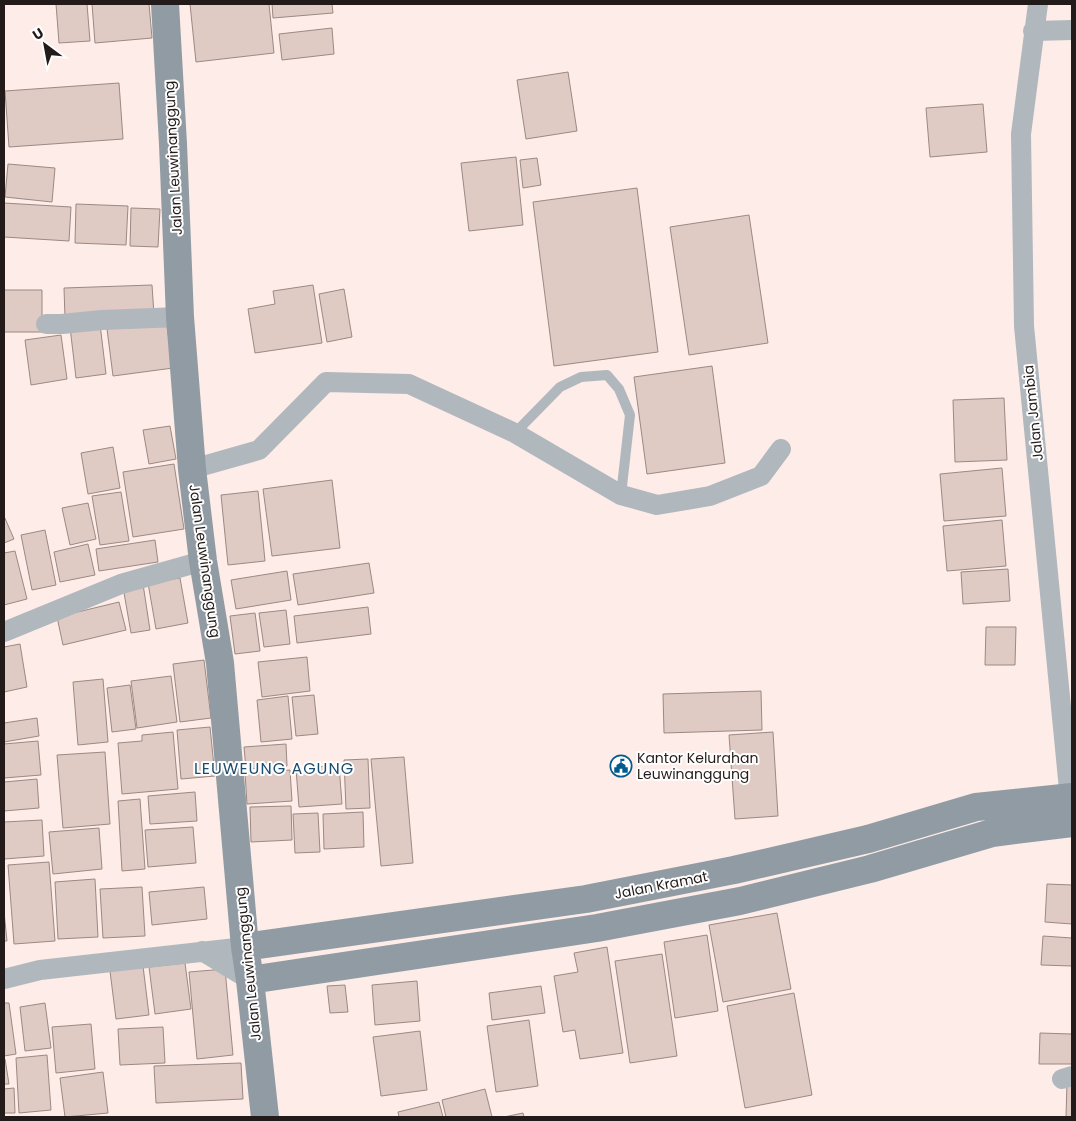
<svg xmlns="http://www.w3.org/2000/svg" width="1076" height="1121" viewBox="0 0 1076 1121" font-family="Poppins,sans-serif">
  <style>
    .building { fill: #dfcac4; stroke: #9c8983 }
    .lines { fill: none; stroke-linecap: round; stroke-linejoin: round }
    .lane { stroke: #b0b7bd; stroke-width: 10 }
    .street { stroke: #b0b7bd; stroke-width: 20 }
    .secondary { stroke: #909ba3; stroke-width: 28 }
    .labels { text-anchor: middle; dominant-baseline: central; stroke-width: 4; stroke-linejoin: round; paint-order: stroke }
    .street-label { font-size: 14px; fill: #231b19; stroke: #fefefe }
    .poi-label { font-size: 14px; fill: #231b19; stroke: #fefefe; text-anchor: start }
    .quarter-label { font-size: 16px; letter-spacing: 1px; fill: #1b4d71; stroke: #fefefe }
  </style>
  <rect width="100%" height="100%" fill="#fdece7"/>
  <path class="building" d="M56,4H87L90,41L59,43Z
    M92,4H149L152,38L95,43Z
    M190,4H269L274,53L196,62Z
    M272,4H332L333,13L273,18Z
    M332,28L334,54L282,60L279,34Z
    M568,72L577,131L526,139L517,80Z
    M119,83L123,139L9,147L5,91Z
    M983,104L987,152L930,157L926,108Z
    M516,157L523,225L469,231L461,163Z
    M537,158L541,185L523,188L520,160Z
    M8,164L55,168L52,202L5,197Z
    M637,188L658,352L554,366L533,202Z
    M4,203L71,207L69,241L4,237Z
    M76,204L128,206L126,245L75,243Z
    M131,208L160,209L158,247L130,246Z
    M749,215L768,343L689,355L670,227Z
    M152,285L154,315L65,318L64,288Z
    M313,285L322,343L255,353L248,309L275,304L273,291Z
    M344,289L352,337L327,342L319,294Z
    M4,290H42V332H4Z
    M166,320L173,368L113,376L107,329Z
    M100,324L106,374L76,378L70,327Z
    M61,335L67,379L31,385L25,340Z
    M712,366L725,463L647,474L634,377Z
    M1004,398L1007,460L955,462L953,400Z
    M170,426L176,459L149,464L143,430Z
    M113,447L120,488L88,494L81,453Z
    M174,464L184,529L133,537L123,472Z
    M1002,468L1006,516L944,521L940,474Z
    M332,480L340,548L272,556L263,489Z
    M258,491L265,561L228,565L221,495Z
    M121,492L129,541L100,545L92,496Z
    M88,503L96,539L70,545L62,508Z
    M4,516L14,539L4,543Z
    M1002,520L1006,566L947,571L943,526Z
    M45,530L56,585L32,590L21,535Z
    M155,540L158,562L99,571L96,549Z
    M88,544L95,575L60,582L54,552Z
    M15,551L27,599L4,605V553Z
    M369,563L374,593L298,605L293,574Z
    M1008,569L1010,601L963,604L961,572Z
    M287,571L291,600L236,609L231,580Z
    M180,578L188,623L156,629L148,583Z
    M143,584L150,630L131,633L123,587Z
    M119,602L126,630L63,645L57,617Z
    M368,607L371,634L297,643L294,616Z
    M286,610L290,644L264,647L259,613Z
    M255,613L260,651L235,654L230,616Z
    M986,627H1016L1015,665H985Z
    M20,644L27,687L4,692V647Z
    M307,657L310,691L262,697L258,662Z
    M204,660L211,718L180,722L173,664Z
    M171,676L177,722L137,728L131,681Z
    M103,679L108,742L78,745L73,682Z
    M130,685L136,729L112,732L107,688Z
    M761,691L762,730L664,733L663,694Z
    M314,695L318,734L296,736L292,697Z
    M288,696L292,739L261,742L257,700Z
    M37,718L39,736L4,742V723Z
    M210,727L215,776L181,779L177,730Z
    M173,732L178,789L122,794L118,743L142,741V735Z
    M773,732L778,816L735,819L729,735Z
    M38,741L41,775L4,778V744Z
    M286,744L287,766L246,769L244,747Z
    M105,752L110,824L63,828L57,755Z
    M404,757L413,863L381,866L371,759Z
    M368,759L370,808L346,809L344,760Z
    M339,765L342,804L299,807L296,769Z
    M290,770L292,801L247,804L245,773Z
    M37,779L39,808L4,811V782Z
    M195,792L197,821L150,824L148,796Z
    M140,799L145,869L122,871L118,801Z
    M291,806L292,840L251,842L250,807Z
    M363,812L364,847L324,849L323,814Z
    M318,813L320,852L295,853L293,814Z
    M42,820L44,856L4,859V822Z
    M193,827L196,863L148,867L145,830Z
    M99,828L102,869L53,874L49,832Z
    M49,862L55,941L14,944L8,865Z
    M95,879L98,937L58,939L55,882Z
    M1047,884L1072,885V924L1045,922Z
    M142,887L145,936L103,938L100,889Z
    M204,887L207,919L152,925L149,892Z
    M4,912L7,941H4Z
    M777,913L791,989L723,1002L709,925Z
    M707,935L718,1011L675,1018L664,942Z
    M1043,936L1072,938V966L1041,965Z
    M607,947L623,1053L580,1059L575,1030L563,1032L554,976L578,972L574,953Z
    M662,954L677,1056L630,1063L615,961Z
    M185,963L191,1009L155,1014L149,967Z
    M143,966L149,1015L116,1019L110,971Z
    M225,969L233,1055L197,1059L189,972Z
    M417,981L420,1021L375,1025L372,985Z
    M345,985L348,1012L330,1013L327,986Z
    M541,986L545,1013L492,1020L489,993Z
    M794,993L812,1095L745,1108L727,1006Z
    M4,1003H9L16,1054L4,1056Z
    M45,1003L51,1048L25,1051L20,1007Z
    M529,1020L538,1086L496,1092L487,1026Z
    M91,1024L95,1069L56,1073L52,1027Z
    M163,1027L165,1063L120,1065L118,1029Z
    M420,1031L427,1090L381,1096L373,1037Z
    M1040,1033L1072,1034V1064H1039Z
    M47,1055L51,1110L19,1113L16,1058Z
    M5,1059L9,1084H4V1060Z
    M241,1063L243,1099L156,1103L154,1066Z
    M103,1072L108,1113L65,1117L60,1078Z
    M1067,1082H1072V1117H1066Z
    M14,1088L15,1113H4V1089Z
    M485,1089L492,1117H446L442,1100Z
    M439,1102L443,1117H399L398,1112Z
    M523,1113L524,1117H504Z"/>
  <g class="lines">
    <path class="lane" d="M515,433L560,387L581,377L607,375L619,389L630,415L621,495"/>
    <path class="street" d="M1038,4L1021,134L1024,326L1071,810
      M1033,31L1072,30
      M46,324H62L102,320L180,317
      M192,469L259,450L326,382L409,384L515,433L621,495L657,505L710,496L761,476L781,449
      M4,632L121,584L203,561
      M202,951L250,980
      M4,979L40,970L245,947
      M1062,1079L1072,1076"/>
    <path class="secondary" d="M165,4L173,144L180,317L192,469L203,561L220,663L245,947L250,980L265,1117
      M245,947L586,899L734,870L868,839L976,807L1072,797
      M250,980L597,928L740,901L870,869L992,833L1072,823"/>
  </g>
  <defs>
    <g id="civic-ring" transform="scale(1.125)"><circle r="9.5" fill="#fefefe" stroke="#035b8d" stroke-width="1.5"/><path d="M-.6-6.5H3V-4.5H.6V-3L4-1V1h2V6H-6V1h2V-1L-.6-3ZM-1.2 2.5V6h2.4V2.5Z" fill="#035b8d"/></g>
  </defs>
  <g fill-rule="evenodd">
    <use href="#civic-ring" x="621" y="766"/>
  </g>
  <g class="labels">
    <g class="street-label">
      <text transform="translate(173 158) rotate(-93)">Jalan Leuwinanggung</text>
      <text transform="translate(1033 413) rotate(-96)">Jalan Jambia</text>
      <text transform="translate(205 561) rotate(82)">Jalan Leuwinanggung</text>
      <text transform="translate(661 885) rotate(-11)">Jalan Kramat</text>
      <text transform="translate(248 964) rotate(-96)">Jalan Leuwinanggung</text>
    </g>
    <g class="poi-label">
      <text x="637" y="758">Kantor Kelurahan<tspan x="637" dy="16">Leuwinanggung</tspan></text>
    </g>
    <g class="quarter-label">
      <text x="274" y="768">LEUWEUNG AGUNG</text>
    </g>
  </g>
  <rect width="1076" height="1121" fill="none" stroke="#231b19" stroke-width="10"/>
  <g transform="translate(45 45) rotate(328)" stroke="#fefefe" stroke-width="4" paint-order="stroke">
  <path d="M0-4L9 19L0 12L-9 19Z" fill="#231b19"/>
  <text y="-8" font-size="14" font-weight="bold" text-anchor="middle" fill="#231b19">U</text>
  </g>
</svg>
